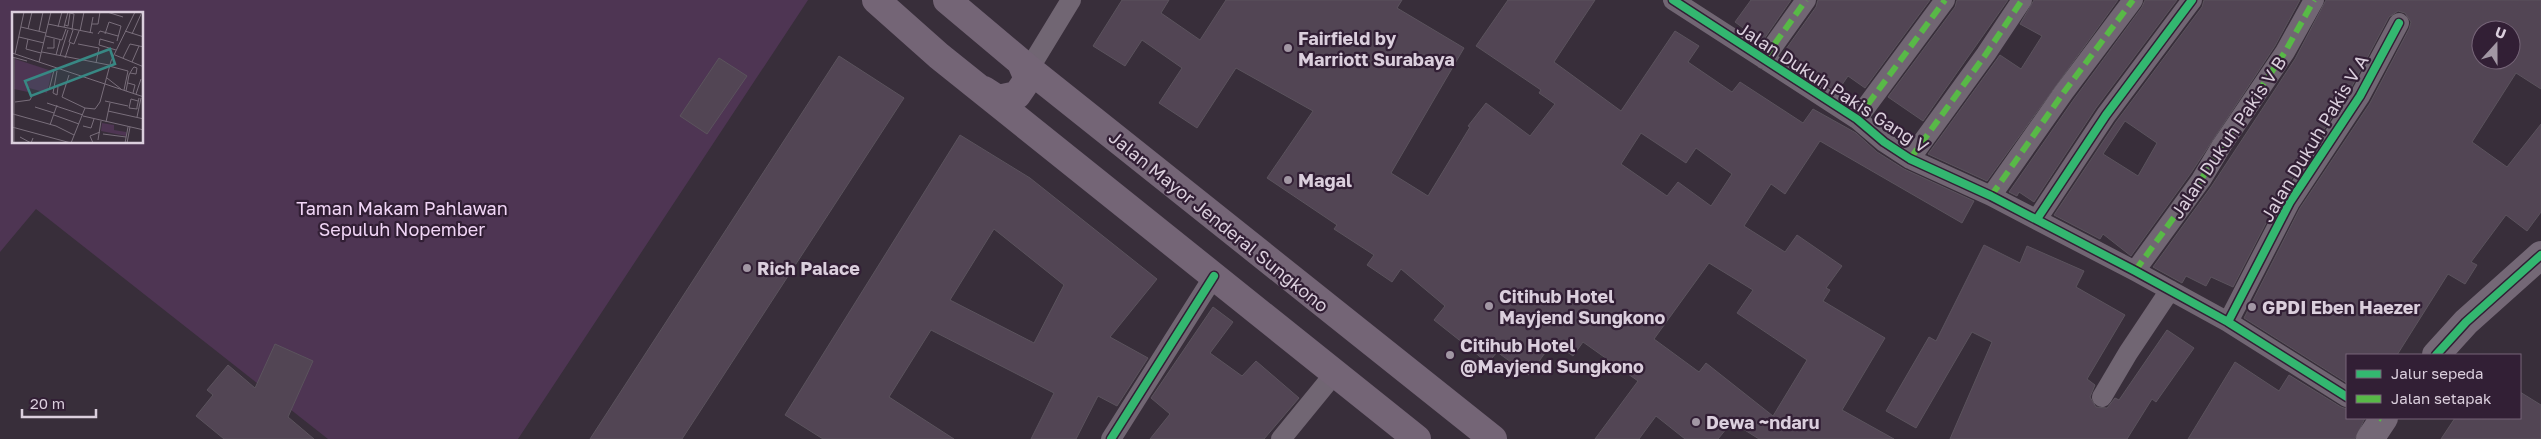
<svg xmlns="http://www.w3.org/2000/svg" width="2541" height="439" viewBox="0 0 2541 439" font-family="'Golos Text',sans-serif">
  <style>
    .green { fill: #4e3553; fill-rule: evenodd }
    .building { fill: #524554; stroke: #5b535d; fill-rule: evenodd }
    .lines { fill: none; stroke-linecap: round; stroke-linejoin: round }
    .street { stroke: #716673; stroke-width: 20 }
    .secondary { stroke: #746876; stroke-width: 28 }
    .primary { stroke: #746576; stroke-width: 28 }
    .quiet { stroke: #58b947; stroke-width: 6; stroke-dasharray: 12 6; stroke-linecap: butt }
    .cycleway-casing { stroke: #321f35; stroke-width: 11 }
    .cycleway { stroke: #33b770; stroke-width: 8 }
    .poi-dot { fill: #a297a4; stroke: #321f35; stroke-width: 2 }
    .labels { text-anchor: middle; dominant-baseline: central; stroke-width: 4.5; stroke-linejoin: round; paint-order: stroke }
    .poi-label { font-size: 18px; font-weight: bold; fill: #dbcfdd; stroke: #321f35; text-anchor: start }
    .street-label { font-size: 18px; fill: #dbcfdd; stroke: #321f35 }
    .park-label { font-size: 18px; fill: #f1d6f6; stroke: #321f35 }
    .inset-road { fill: none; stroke: #796e7b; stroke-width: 1 }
    .view { fill: #388884; fill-opacity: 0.15; stroke: #388884; stroke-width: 2.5 }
    .inset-edge { fill: none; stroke: #dbcfdd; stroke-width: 2.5 }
  </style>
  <rect width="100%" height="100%" fill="#382e3a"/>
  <path class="green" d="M0,0H808L518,439H328L36,209L0,252ZM14,14H142V142H14Z"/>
  <path class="building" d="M1122,0H1169L1161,13L1200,40L1226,0H1402L1397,8L1464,48L1391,173L1428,196L1470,127L1468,126L1486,103L1530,136L1555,104L1539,93L1541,90L1476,46L1508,0H1595L1554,62L1621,111L1675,31L1699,46L1688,62L1732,92L1740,82L1803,123L1813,109L1856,133L1877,152L1904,169L1974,201L1962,223L1820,141L1785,194L1771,184L1744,226L1785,252L1797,235L1842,266L1826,288L1830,290L1823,301L1885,338L1842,410L1894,439H1759L1732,422L1718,439H1685L1656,416L1639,439H1595L1638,381L1583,342L1573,356L1553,342L1529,375L1497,352L1488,363L1434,320L1445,306L1401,269L1392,282L1367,265L1374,255L1334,229L1337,225L1267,178L1313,111L1236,68L1197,128L1159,103L1182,68L1142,40L1125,66L1093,46ZM1641,133L1686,163L1696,148L1732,174L1711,206L1678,182L1667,196L1621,164ZM1709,263L1753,290L1737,313L1807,360L1773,416L1706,363L1699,372L1654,339Z
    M1751,0H1791L1762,42L1735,22Z
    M1818,0H1930L1865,88L1848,76L1837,92L1781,56L1816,7Z
    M1957,0H2008L1923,121L1888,97L1955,7Z
    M2034,0H2118L1987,181L1928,154L2000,55L2021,69L2042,36L2020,24Z
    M2145,0H2177L2096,108L2034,202L2019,192L2017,196L2009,192L2074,99L2142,7Z
    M2204,0H2300L2275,46L2191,173L2131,256L2103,234L2100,239L2054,215L2116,122L2202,7ZM2125,121L2157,143L2138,176L2103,154Z
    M2326,0H2541V89L2516,73L2472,142L2507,167L2541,124V212L2527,231L2506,215L2471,262L2477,265L2465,284L2448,274L2397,355H2347V383L2244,318L2300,208L2370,103L2409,29L2411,22L2405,13L2398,11L2389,17L2350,90L2280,196L2233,287L2211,277L2206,286L2186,276L2182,283L2153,267L2211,187L2295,59ZM2481,30H2511V60H2481Z
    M839,56L904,98L682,439H590Z
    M719,58L747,76L707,134L680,116Z
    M960,135L1030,178L1157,279L1110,337L1148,358L1117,406L1098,396L1076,439H1031L1054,393L931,330L889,397L954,439H823L785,415ZM994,229L1064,285L1034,343L950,300Z
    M1984,245L2020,263L2027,246L2084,271L2076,287L2125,315L2087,379L2095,385L2090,397L2096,407L2107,408L2115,398L2119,400L2167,330L2194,348L2156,402L2152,399L2127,439H1950L1992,342L1972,332L1916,428L1886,411L1929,337L1936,341Z
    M1213,307L1233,322L1210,353L1242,376L1256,361L1299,398L1264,439H1150L1170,414L1151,398Z
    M275,344L313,361L288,417L314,439H224L196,416L213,395L207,390L228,365L255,388Z
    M2235,362L2279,391L2289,375L2341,407L2347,409V418H2365L2355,439H2188Z
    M2520,392L2541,405V439H2441L2455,418H2520Z"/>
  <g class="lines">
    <path class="street" d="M1673,0L1857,119L1884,142L1910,159L1991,196L2135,271L2228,322L2347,397
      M1764,59L1806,0
      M1029,69L1071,0
      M1857,119L1945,0
      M1910,159L1986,54L2022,0
      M1991,196L2064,92L2133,0
      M2037,219L2106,115L2192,0
      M2135,271L2201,180L2222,145L2285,52L2314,0
      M2228,322L2290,202L2360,96L2399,23
      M2102,397L2128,353L2170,290
      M1111,439L1214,276
      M1281,439L1335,373"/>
    <path class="secondary" d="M2436,355L2466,322L2541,255
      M2370,439L2384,418"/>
    <path class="primary" d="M876,0L939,56L1417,439
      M947,0L1029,69L1493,439
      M984,90L998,99L1017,95L1028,79L1021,63"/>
    <path class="quiet" d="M1764,59L1806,0
      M1857,119L1945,0
      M1910,159L1986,54L2022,0
      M1991,196L2064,92L2133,0
      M2135,271L2201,180L2222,145L2285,52L2314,0
      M2380,418L2382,419"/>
    <g class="cycleway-casing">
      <path id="cycleway" d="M1673,0L1857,119L1884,142L1910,159L1991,196L2135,271L2228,322L2347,397
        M2037,219L2106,115L2192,0
        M2228,322L2290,202L2360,96L2399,23
        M2436,355L2466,322L2541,255
        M1111,439L1214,276"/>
    </g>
    <use href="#cycleway" class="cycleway"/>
  </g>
  <g class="poi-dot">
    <circle cx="1288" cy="48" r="5"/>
    <circle cx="1288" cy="180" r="5"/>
    <circle cx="747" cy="268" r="5"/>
    <circle cx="1489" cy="306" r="5"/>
    <circle cx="2252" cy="307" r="5"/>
    <circle cx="1450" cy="355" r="5"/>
    <circle cx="1696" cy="422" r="5"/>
  </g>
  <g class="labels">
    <g class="poi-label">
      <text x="1298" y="38">Fairfield by<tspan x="1298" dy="21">Marriott Surabaya</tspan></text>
      <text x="1298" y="180">Magal</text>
      <text x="757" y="268">Rich Palace</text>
      <text x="1499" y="296">Citihub Hotel<tspan x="1499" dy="21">Mayjend Sungkono</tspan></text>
      <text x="2262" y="307">GPDI Eben Haezer</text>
      <text x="1460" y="345">Citihub Hotel<tspan x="1460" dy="21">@Mayjend Sungkono</tspan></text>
      <text x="1706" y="422">Dewa ~ndaru</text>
    </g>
    <g class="street-label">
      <text transform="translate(1833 87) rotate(33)">Jalan Dukuh Pakis Gang V</text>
      <text transform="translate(2228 137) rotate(-56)">Jalan Dukuh Pakis V B</text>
      <text transform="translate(2314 138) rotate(-59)">Jalan Dukuh Pakis V A</text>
      <text transform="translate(1219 221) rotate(39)">Jalan Mayor Jenderal Sungkono</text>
    </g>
    <g class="park-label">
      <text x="402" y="208">Taman Makam Pahlawan<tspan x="402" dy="21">Sepuluh Nopember</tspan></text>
    </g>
  </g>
  <g transform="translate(12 12)">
    <rect width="131" height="131" fill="#382e3a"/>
    <path d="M3,47L40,59L35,81L17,76L16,80L2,77ZM90,111L102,113V118L114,120V124L89,119Z" fill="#4e3553"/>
    <path class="inset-road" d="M95,0L111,5M58,1L62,2L60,18M36,12L81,21M80,12H86L88,0M53,13L56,14L58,1M9,15L34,21M46,15L50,0M52,15L56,0M16,17L20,0M61,18L57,30L62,32L67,19M27,19L31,0M68,19L72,0M113,19L132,25M78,21L81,5M86,22L88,19L106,24M93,22L97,10L109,14L105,29M120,22L130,0M34,24L50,28L54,17M7,25L32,31M16,27L14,37L29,41M102,31L88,27L87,33L104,38M66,32L87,36L84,51M35,36H42V27M30,40L97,53M0,41L132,85M3,42L12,0M44,43L48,28M103,43L132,55M48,44L56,18M0,45L15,49M53,46L58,31M111,46L118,32L132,35M27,50L39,0M120,50L127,34M97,54L116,59L112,78M57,63L50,85L73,96M95,66L109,77M116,71L123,73L121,81M44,74L46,75L45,83L41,81L45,59M37,78L42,58M114,79L117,63L118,61L121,56L122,55L125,56L124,62L118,61M124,82L129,67M93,89L116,94M126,89L119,87L117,96L125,97V95L127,86M3,90L18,88L20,84M35,91L71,103M23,95L42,101M96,99L132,107M1,102L44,114L62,123M42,103L67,112M71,104L132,118M125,105L129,86M94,110L98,91M38,113L45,93M71,114L79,116L82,107M0,115L59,131M91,122L114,125M8,125L19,131L21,126M86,128L89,109M2,131V45M59,131L73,96L83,97L88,90L99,49L123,0M81,131L78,124L88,120M113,131L116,115M115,131L118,115"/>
    <path class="view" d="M98,37L103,52L19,84L13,69Z"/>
    <rect width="131" height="131" class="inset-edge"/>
  </g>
  <rect x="2346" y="354" width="175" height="65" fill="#321f35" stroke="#766578"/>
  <rect x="2356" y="370" width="25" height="8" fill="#33b770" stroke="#766578"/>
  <text x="2391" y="379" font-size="15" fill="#dbcfdd">Jalur sepeda</text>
  <rect x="2356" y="395" width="25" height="8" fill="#58b947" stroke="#766578"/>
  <text x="2391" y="404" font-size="15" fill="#dbcfdd">Jalan setapak</text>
  <g transform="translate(2496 45) rotate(21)"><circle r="24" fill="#321f35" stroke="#766578"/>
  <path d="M0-4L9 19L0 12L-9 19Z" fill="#a297a4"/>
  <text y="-8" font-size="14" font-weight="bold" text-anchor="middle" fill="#dbcfdd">U</text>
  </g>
  <path d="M22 409v8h74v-8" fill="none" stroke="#dbcfdd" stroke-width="2.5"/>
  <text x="30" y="409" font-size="15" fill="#dbcfdd" stroke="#321f35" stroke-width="4" paint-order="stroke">20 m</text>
</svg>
